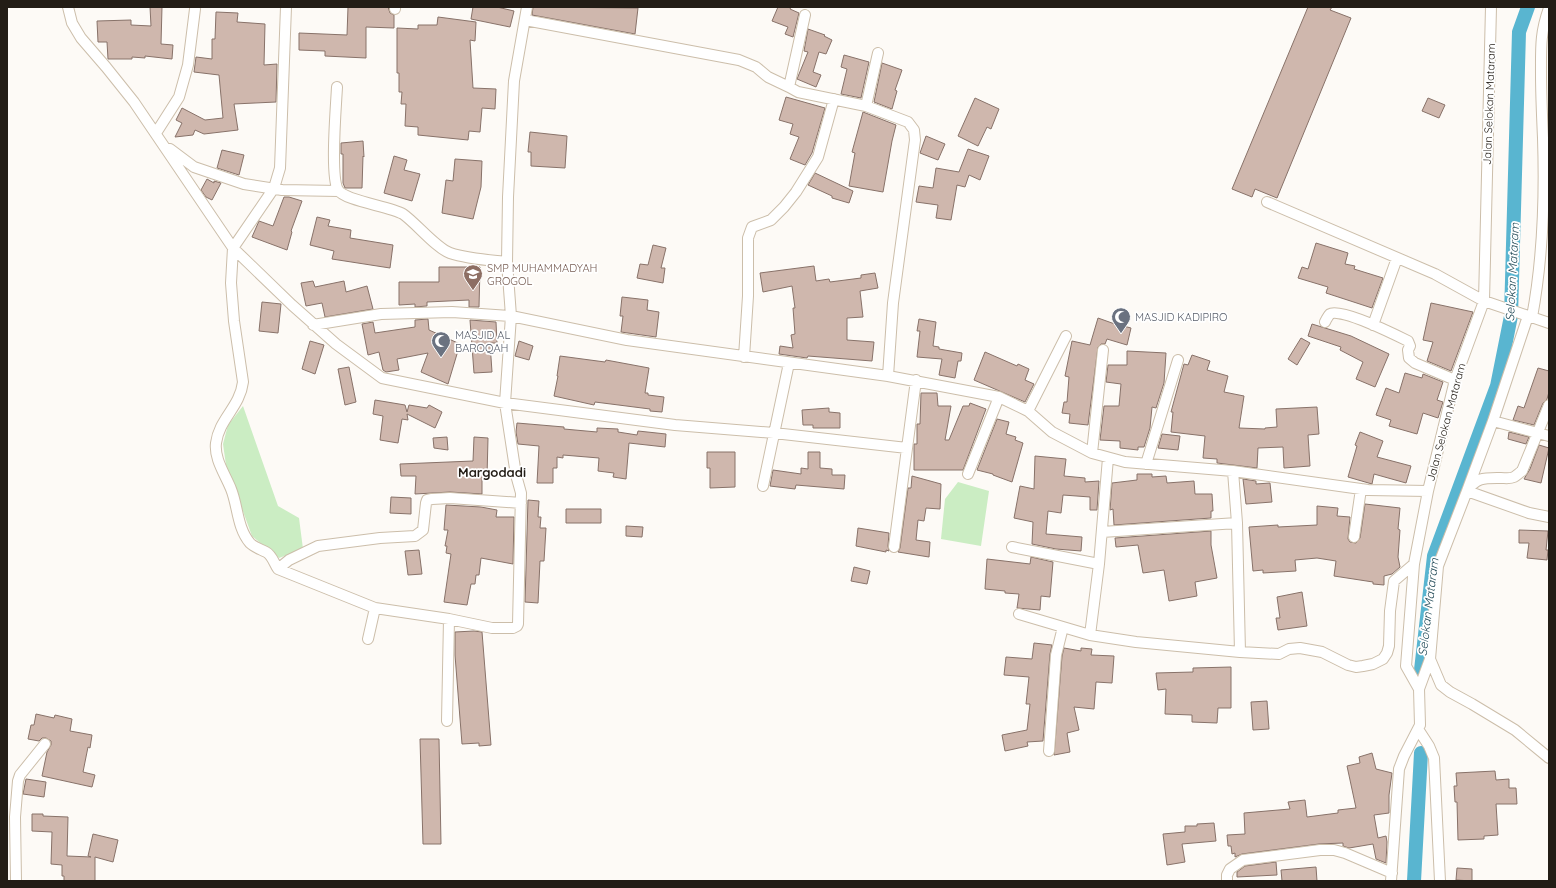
<svg xmlns="http://www.w3.org/2000/svg" width="1556" height="888" viewBox="0 0 1556 888" font-family="Quicksand,sans-serif">
  <style>
    .green { fill: #cbedc3 }
    .lines { fill: none; stroke-linecap: round; stroke-linejoin: round }
    .canal { stroke: #59b5d0; stroke-width: 14 }
    .building { fill: #cfb7ad; stroke: #887269 }
    .street-casing { stroke: #ccbeaa; stroke-width: 12 }
    .street { stroke: #fff; stroke-width: 10 }
    .labels { text-anchor: middle; dominant-baseline: central; stroke-width: 3.5; stroke-linejoin: round; paint-order: stroke }
    .street-label { font-size: 11px; fill: #231d16; stroke: #fff }
    .education-label { font-size: 11px; fill: #785e54; stroke: #fff; text-anchor: start }
    .worship-label { font-size: 11px; fill: #5b616d; stroke: #fff; text-anchor: start }
    .water-label { font-size: 12px; font-style: italic; fill: #224a57; stroke: #fff }
    .quarter-label { font-size: 13px; font-weight: bold; fill: #231d16; stroke: #fff }
  </style>
  <rect width="100%" height="100%" fill="#fdfaf6"/>
  <path class="green" d="M243,406L278,506L299,518L303,549L279,558L252,536L226,465L223,444L228,425Z
    M958,482L989,491L981,546L941,539L945,499Z"/>
  <g class="lines">
    <path class="canal" d="M1421,670L1434,556L1497,386L1511,316L1519,32L1528,7
      M1414,881L1421,753"/>
  </g>
  <path class="building" d="M150,7H162L161,44L173,45L172,59L145,56V58L132,57V59H108L107,42H98L97,21L131,20V25L151,26Z
    M348,7H388L390,13L394,15V28L366,27V58L325,56V51L299,50V33L347,35Z
    M473,7H497L514,11L510,27L471,19Z
    M533,7L638,8L635,34L532,15Z
    M778,7H791L790,9L799,13L793,37L785,34L788,27L772,21Z
    M1308,7H1332L1330,10L1351,18L1277,198L1255,189L1252,197L1232,189Z
    M216,12L238,13L237,22L265,24L264,65L277,64L276,102L234,104L238,130L204,134L195,130L193,135L175,137L182,123L176,120L182,108L205,120L223,118L219,75L194,72L196,57L212,59V39H215Z
    M438,17L476,22L475,41L470,40L473,88L496,89L495,109L482,108L480,132L469,131L468,140L418,135V127L405,126L406,104H401L402,92H399V73H397V28L418,29V25H437Z
    M808,29L825,35L824,36L832,40L826,54L819,52L813,72L821,75L816,87L797,79L808,52L804,51Z
    M844,55L869,62L861,98L841,94L847,69L841,67Z
    M882,63L902,70L895,90L897,91L892,109L874,102Z
    M786,97L825,108L812,153L805,165L790,159L799,137L790,134L793,124L779,120Z
    M975,98L999,109L991,129L987,127L978,146L958,136Z
    M1428,98L1445,105L1439,118L1422,111Z
    M863,112L896,125L892,141L883,192L849,186L855,153L852,152Z
    M530,132L567,136L565,168L531,166V152H528Z
    M926,136L945,144L938,160L920,153Z
    M363,141L364,157L363,156L362,188H345L343,183V154H341V143Z
    M968,149L989,156L980,180L969,175L965,187L957,185L951,220L936,218L938,205L916,202L919,186L933,188L936,168L959,172Z
    M222,150L244,155L239,175L217,168Z
    M394,156L407,160L404,170L420,174L412,201L384,193Z
    M455,159L482,161L481,187L473,219L442,213L446,180L453,181Z
    M815,173L853,191L849,203L832,198V196L808,185Z
    M207,179L214,183V181L221,183L212,200L206,197L201,190Z
    M284,197H289L302,201L291,231L292,232L287,250L252,237L259,221L273,226Z
    M317,217L330,220L328,226L351,230L350,238L393,245L390,268L332,259L334,251L310,245Z
    M1316,243L1348,253L1345,264L1355,266L1354,269L1383,278L1372,308L1326,293L1328,287L1298,278L1302,267L1308,269Z
    M653,245L666,248L661,268H665L663,283L637,278L640,264L648,265Z
    M814,266L816,281L829,279L830,282L861,278V275L875,273L878,288L860,291L863,317L847,318V340L874,342L872,361L808,356L807,358L779,354L780,346L793,348L791,335L795,334L793,308H795L792,286L763,292L760,273Z
    M439,267H480L479,307H469V300L427,302V306L415,307V304L399,305V282H439Z
    M313,281L315,287L344,281L346,292L367,286L373,309L325,317L322,303L306,306L301,283Z
    M622,297L648,300L647,310L659,312L656,337L621,332L623,316H620Z
    M262,302L281,304L278,333L259,331Z
    M1431,303L1473,312L1451,371L1427,361L1433,342L1423,340Z
    M1098,318L1112,323L1131,328L1127,345L1107,339L1105,344H1101L1098,347L1088,425L1069,423L1070,414L1062,413L1064,402H1067L1069,377L1065,376L1072,341L1090,345Z
    M428,319L429,330L460,344L448,384L421,372L428,353L397,359L399,370L386,372L383,370L379,352L368,355L362,324L373,322L375,333L415,327V320Z
    M919,319L936,322L933,346L939,347V349L962,353L961,361H958L955,378L939,375L942,359L917,357L920,331H917Z
    M470,320L496,322L497,343H490L492,372L474,373Z
    M1312,324L1351,336L1389,354L1375,387L1356,379L1363,362L1340,350L1341,347L1308,336Z
    M1301,338L1310,343L1297,365L1288,359Z
    M310,341L324,345L315,374L302,369Z
    M519,341L533,346L529,360L515,356Z
    M1127,351L1166,353L1164,383L1156,408L1152,407L1150,428L1144,447H1138V450L1120,448V441L1100,440L1104,406H1119L1121,384L1106,382L1108,365H1127Z
    M985,352L1017,366L1018,364L1029,369L1025,380L1034,384L1025,402L974,380Z
    M1192,355L1210,361L1207,370L1228,376L1224,392L1244,396L1239,428L1265,429V428L1277,427L1276,409L1317,407L1319,434L1308,435L1310,466L1284,468L1283,447L1258,448L1257,468L1217,463V459L1203,458L1205,436L1171,432L1173,412H1171L1184,364L1188,365Z
    M560,356L605,362L606,360L649,368L645,393H648V395L664,397L662,412L650,411V409L595,402L594,405L554,396L558,376H557Z
    M349,367L356,402L345,405L338,369Z
    M1538,368L1549,371V392L1547,399L1543,403L1534,425L1513,420L1518,406L1524,408Z
    M1405,373L1422,378L1423,374L1443,382L1437,400L1443,402L1438,418L1423,413L1417,434L1389,426L1391,420L1376,415L1386,388L1399,393Z
    M921,393H937L938,406H951L945,440H949L963,406H969L970,403L986,409L963,470H914V444H917V424H920Z
    M375,400L405,405L407,412L409,405L427,408L429,405L442,412L435,428L407,414L408,420L402,419L398,443L380,440L383,416L373,414Z
    M829,408V412L840,413V428H813V425H803L802,410Z
    M997,419L1009,422L1006,434L1016,437L1015,440L1023,443L1012,482L993,475V474L977,470Z
    M517,423L564,427V429L597,432V428L618,429V432L637,435L638,431L666,434L665,447L629,443L626,479L613,477L614,473L598,471L599,458L563,455V458L557,457V468H553V483H537L539,446L518,444L516,432Z
    M1360,432L1383,441L1377,457L1411,466L1406,483L1374,474L1372,484L1348,477L1357,446L1355,445Z
    M1509,432L1529,437L1526,444L1508,439Z
    M1162,434L1180,436L1178,450L1158,448Z
    M447,437L448,450L434,448L433,438Z
    M474,437L488,438L487,477H482V494L450,492L415,494L416,476H401L400,464L473,461Z
    M1539,445L1549,448L1541,483L1524,479L1530,469Z
    M707,452H735V487L710,488V468H707Z
    M808,452H820V468L832,469V475H845L844,489L796,485L795,489L770,486L773,470L801,474V468L808,469Z
    M1035,456L1066,459L1064,476L1085,478V482L1099,481L1097,510H1090V497L1063,495L1061,513L1048,511L1046,534L1082,537L1081,551L1056,549L1032,544L1033,522L1014,518L1020,486L1034,489Z
    M1137,474H1152V477L1166,476L1167,483L1194,481L1195,494H1212L1213,511H1211V518L1114,525L1113,509L1110,510L1112,483L1137,480Z
    M912,476L941,484L940,509L926,508L924,521L918,520L916,540L930,542L929,557L898,552L900,548L908,488H911Z
    M1243,479L1256,481V484L1270,483L1272,502L1246,504Z
    M391,497L411,498V514L390,513Z
    M528,500L539,501L538,517H541L540,528H546L544,561H540L538,603L525,602Z
    M1365,504L1400,508L1398,529L1400,530L1398,557L1400,567L1392,574L1384,576V585L1373,584V582L1334,576L1336,561L1317,558L1295,560L1296,571L1263,573V570L1253,571L1249,527L1278,525V527L1317,525V506L1338,508L1337,516L1350,517L1348,539L1350,542L1356,543L1360,538Z
    M446,505L481,507L497,510L496,517H514L513,564L481,558L479,575H476L475,584H471L467,605L444,602L451,554L446,553L447,546H445L448,530H444Z
    M566,509H601V523H566Z
    M626,526L643,527L642,537L626,536Z
    M858,528L889,533L888,546L889,551L886,550V552L856,546Z
    M1519,530L1548,531L1546,550H1548L1547,560L1527,558L1529,543H1519Z
    M1211,531V545L1217,578L1195,582L1197,596L1169,601L1164,570L1143,573L1138,545L1116,547L1115,538Z
    M419,550L422,574L408,575L405,551Z
    M1031,557L1053,562L1050,597L1041,596L1040,610L1017,608L1019,594L1005,593V591L985,589L987,559L1030,564Z
    M854,567L870,571L867,584L851,581Z
    M1302,592L1307,626L1278,630L1276,618H1280L1277,597Z
    M474,631L482,632L491,745L479,746V743L462,744L455,655V632Z
    M1034,643L1052,645L1050,654L1043,741L1027,742L1028,746L1005,751L1002,735L1027,730L1030,704H1026L1029,677L1004,675L1006,657L1032,659Z
    M1064,648L1081,651V648L1092,649L1091,655L1114,656L1112,683L1096,682L1094,709L1074,707L1079,730L1067,733L1070,752L1054,755L1062,656Z
    M1231,667V708H1218L1217,723L1192,722V715L1165,714L1166,689L1158,690L1156,673L1193,672V668Z
    M1267,701L1269,729L1253,730L1251,702Z
    M36,714L54,718L55,715L72,719L70,731L92,735L90,748L88,747L83,772L95,775L92,787L42,776L47,752L51,745V741L46,738H42L39,741L28,739L31,725H34Z
    M420,739H439L441,844H423Z
    M1372,753L1376,769L1392,773L1389,795V813L1374,815L1378,838L1386,836L1387,842L1386,863L1376,859L1373,844L1349,848L1343,846V843L1319,844L1242,854L1235,857V853L1232,854L1231,846H1228L1227,835L1245,834L1244,813L1290,809L1288,802L1305,800L1307,817L1338,813V810L1356,808L1347,766L1360,763L1359,757Z
    M1495,771L1496,780L1509,779V788H1516L1517,804H1496L1498,835L1484,836V839L1458,840L1457,802H1455L1454,786H1457L1456,773Z
    M26,779L46,782L44,797L23,794Z
    M32,814H43V816L68,817L67,856L91,857L88,856L93,834L118,840L113,862L95,857V881H64V876H62V865L51,864L52,832L32,831Z
    M1214,823L1216,841L1182,844L1185,862L1167,865L1163,834L1185,832V826H1197V824Z
    M1276,862L1277,875L1237,877V872L1245,866Z
    M1316,867L1317,881H1282L1281,870Z
    M1457,868L1472,869V881L1456,880Z"/>
  <g class="lines">
    <g class="street-casing">
      <path id="street" d="M68,7L72,23L81,38L106,67L134,102L233,248L292,305L336,344L382,378L505,403L675,425L774,433L907,448
        M286,7L280,168L274,188L233,248L231,283L234,321L243,382C240,407 219,419 216,443C214,459 225,474 231,489C238,506 237,528 250,543C254,547 260,549 266,552C272,555 274,563 278,569L375,608
        M395,9V7
        M805,15L789,87L798,92L866,106L908,122L914,130L915,140L893,303L888,376
        M525,20L739,60L756,67L768,77L789,87
        M337,87C336,107 330,176 338,190C345,201 389,206 403,214C416,223 436,248 450,253C468,259 488,260 507,262
        M866,106L878,53
        M156,133L179,97L188,65L195,9
        M170,149L194,167L244,184L282,190L339,191
        M1267,202L1435,274L1484,301L1549,323
        M1528,316L1493,421L1467,491L1529,513L1549,517
        M1532,317C1543,258 1545,198 1543,138C1542,116 1541,95 1541,74C1541,48 1540,33 1549,8
        M1325,322C1326,320 1328,316 1330,314C1340,307 1396,335 1408,341L1410,346L1408,350L1409,358L1415,363L1455,380
        M313,325L381,314L452,312L511,316L627,340L888,376L999,397L1028,411L1052,432L1092,453L1125,462L1233,471L1368,490L1428,491
        M1373,325L1397,258
        M744,357L748,296V238L752,227L771,220L784,207L796,192L818,157L834,99
        M1028,411L1066,336
        M1493,421L1549,436
        M1092,453L1103,350
        M1108,458L1099,564L1090,635L1136,642L1240,652L1279,654L1289,649L1300,648L1322,652L1348,665L1356,667L1363,666L1373,664L1383,659L1387,653L1389,646L1390,611L1394,581L1414,564
        M1146,464L1178,360
        M1233,471L1237,523L1240,652
        M968,474L999,397
        M763,486L789,363
        M1102,532L1237,523
        M1354,537L1361,489
        M894,547L916,380
        M1012,547L1099,564
        M278,569L289,560L318,546L380,538L415,536L423,530L426,503L427,500L432,499L450,498L521,503
        M1019,614L1090,635
        M368,639L375,608L449,619L492,628H513L517,626L518,624L521,493L516,475L505,403L511,316L507,262L508,197L514,81L527,7
        M1430,659L1441,685L1450,692L1472,704L1515,730L1549,758
        M1419,689L1430,659L1438,566L1467,491C1477,477 1484,478 1501,478C1505,478 1510,479 1514,477C1516,476 1519,473 1522,471L1549,405
        M447,721L449,619
        M1418,729L1429,746L1434,758L1440,881
        M1049,751L1056,655L1063,627
        M16,881L15,817L18,781L20,775L45,744
        M1227,881V875L1230,869L1243,860L1320,850H1334L1345,853L1392,873
        M1391,881L1399,769L1404,756L1420,725L1419,689L1406,666L1414,564L1428,491L1455,380L1484,301L1491,7"/>
    </g>
    <use href="#street" class="street"/>
  </g>
  <defs>
    <g id="school-pin" transform="scale(1)"><path d="M0 17L-7.5 6A9.5 9.5 0 1 1 7.5 6Z" fill="#8d6e63" stroke="#fff"/><path d="M0-5L7-2L0 1L-7-2ZM-4 1L0 2.5L4 1V4Q0 6-4 4Z" fill="#fff"/></g>
    <g id="mosque-pin" transform="scale(1)"><path d="M0 17L-7.5 6A9.5 9.5 0 1 1 7.5 6Z" fill="#6b7280" stroke="#fff"/><path d="M3.5-4.9A6 6 0 1 0 3.5 4.9A5 5 0 1 1 3.5-4.9Z" fill="#fff"/></g>
  </defs>
  <g fill-rule="evenodd">
    <use href="#school-pin" x="473" y="274"/>
    <use href="#mosque-pin" x="1121" y="317"/>
    <use href="#mosque-pin" x="441" y="341"/>
  </g>
  <g class="labels">
    <g class="street-label">
      <text transform="translate(1489 104) rotate(-88)">Jalan Selokan Mataram</text>
      <text transform="translate(1446 422) rotate(-75)">Jalan Selokan Mataram</text>
    </g>
    <g class="education-label">
      <text x="487" y="268">SMP MUHAMMADYAH<tspan x="487" dy="13">GROGOL</tspan></text>
    </g>
    <g class="worship-label">
      <text x="1135" y="317">MASJID KADIPIRO</text>
      <text x="455" y="335">MASJID AL<tspan x="455" dy="13">BAROQAH</tspan></text>
    </g>
    <g class="water-label">
      <text transform="translate(1512 272) rotate(-87)">Selokan Mataram</text>
      <text transform="translate(1428 607) rotate(-83)">Selokan Mataram</text>
    </g>
    <g class="quarter-label">
      <text x="492" y="472">Margodadi</text>
    </g>
  </g>
  <rect width="1556" height="888" fill="none" stroke="#231d16" stroke-width="16"/>
</svg>
